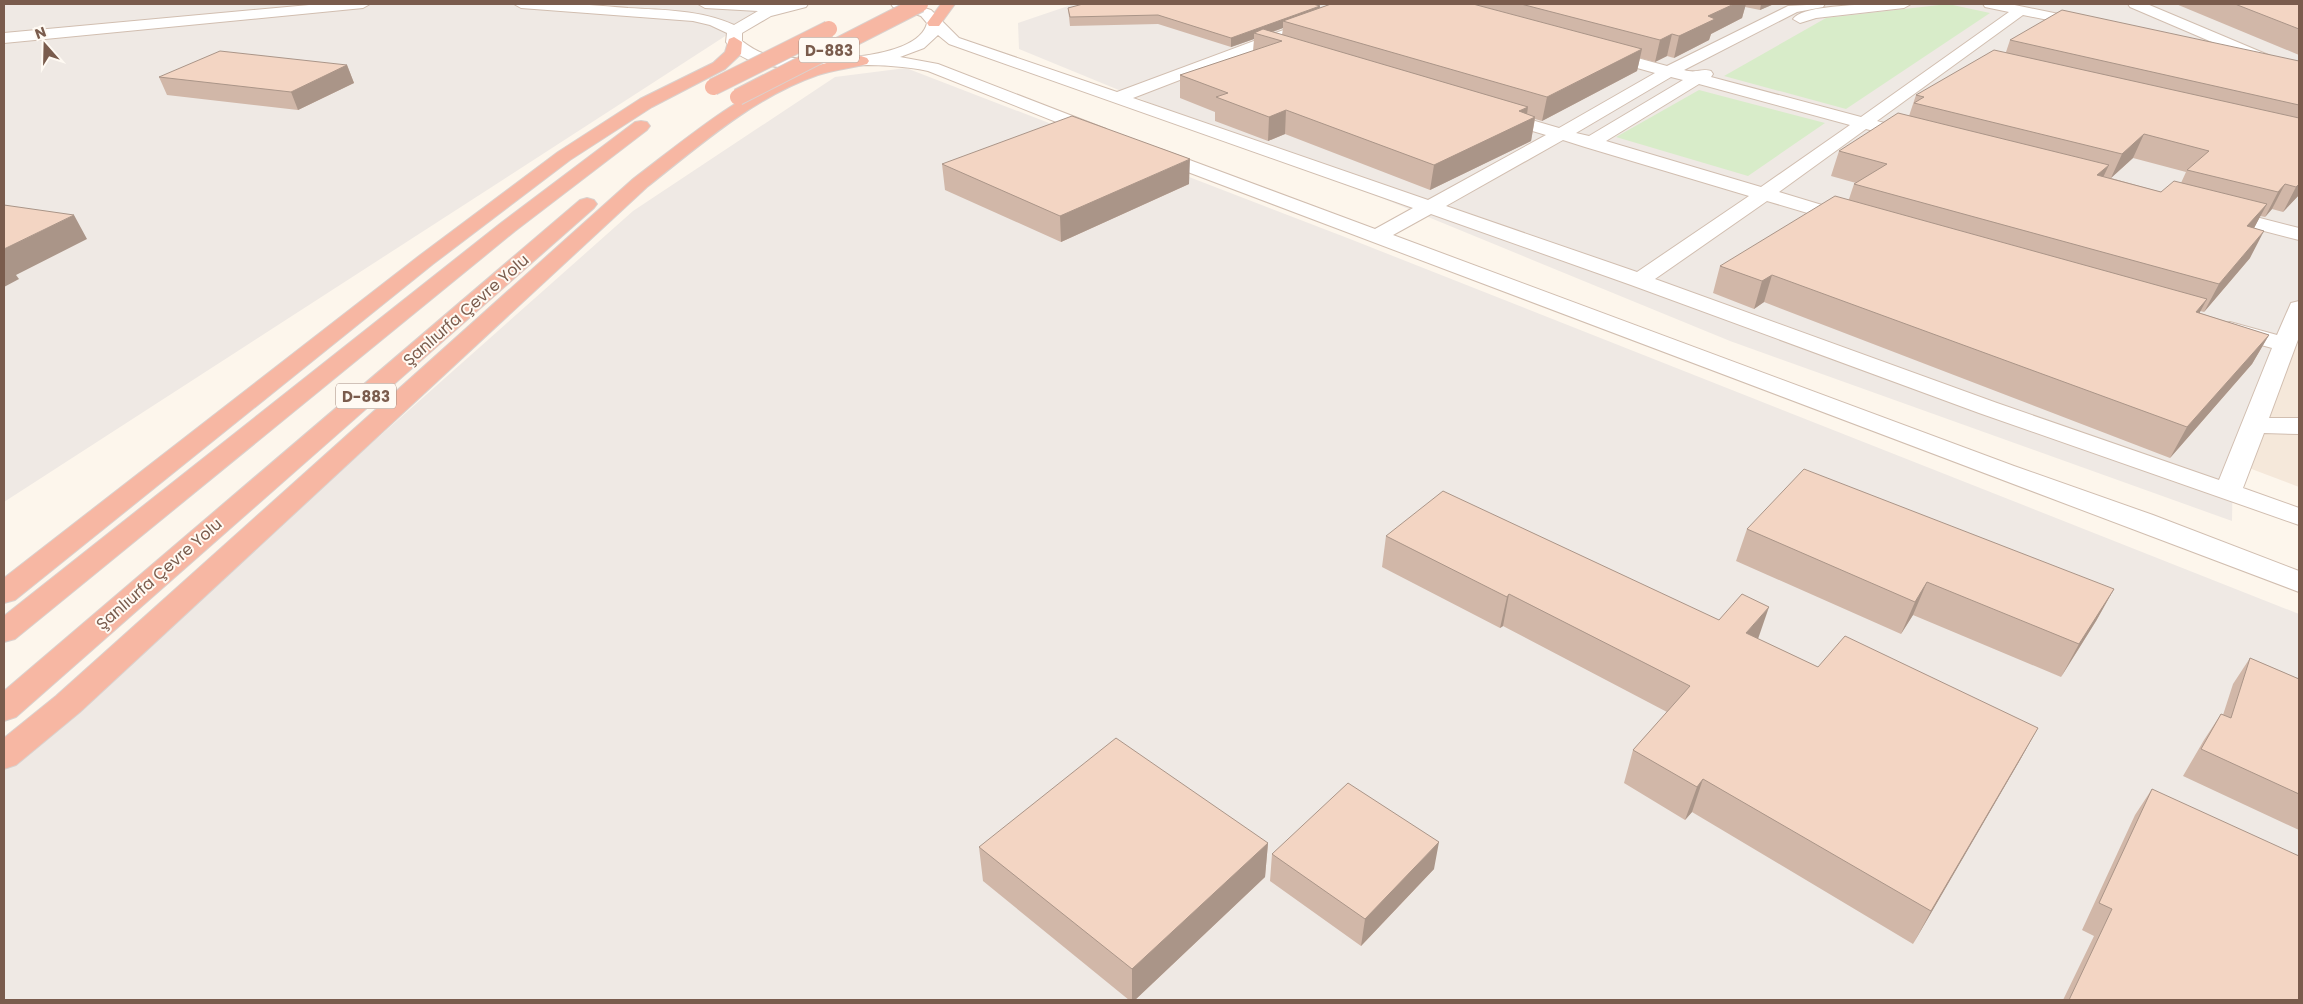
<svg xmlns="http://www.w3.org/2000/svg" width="2303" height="1004" viewBox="0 0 2303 1004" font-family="Poppins,sans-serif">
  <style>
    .residential { fill: #f5e8da }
    .industrial { fill: #efe9e4 }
    .green { fill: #d8ecc9 }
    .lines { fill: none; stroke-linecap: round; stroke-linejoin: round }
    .minor-casing { stroke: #d1beb0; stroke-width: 2 }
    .highway-casing { stroke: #dad1cd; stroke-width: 2 }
    .minor { fill: #fff; fill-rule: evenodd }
    .highway { fill: #f7b7a3; fill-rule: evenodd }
    .highway-bridge-casing { stroke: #dad1cd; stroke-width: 18; stroke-linecap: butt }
    .highway-bridge { stroke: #f7b7a3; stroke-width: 16 }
    .wall { fill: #d1b7a8; fill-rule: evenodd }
    .shaded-wall { fill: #aa9588 }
    .building { fill: #f3d5c3; stroke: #aa9588 }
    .labels { text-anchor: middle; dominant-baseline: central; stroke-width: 4; stroke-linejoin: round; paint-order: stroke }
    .shield { fill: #fffaf3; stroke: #a28b7f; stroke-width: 1 }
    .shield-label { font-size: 15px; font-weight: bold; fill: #7a5c4d }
    .street-label { font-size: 16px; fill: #7a5c4d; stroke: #fffaf3 }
  </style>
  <rect width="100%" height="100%" fill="#fdf6ec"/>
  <path class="residential" d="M2299,341V487L2233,462Z"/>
  <path class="industrial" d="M4,4H775L4,502Z
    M1074,4H2299V341L2233,462L2232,521L1730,341L1019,49L1018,23Z
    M906,68L1350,239L2299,614V1000H4V770L633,211L835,77Z"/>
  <path class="green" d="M1948,4L1990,13L1846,109L1724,76L1826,18Z
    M1699,90L1825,123L1748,176L1616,137Z"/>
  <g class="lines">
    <g class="minor-casing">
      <path id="minor" d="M320,4H370L363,8L4,43V33Z
        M514,4C552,1 591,5 628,8C664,10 701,10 734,25L758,11L705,8L698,4H808L806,7L771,16L742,33V41C750,47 759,53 769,55C801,62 918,63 927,23L921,16L893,7L891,4H912L931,10L959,38L1117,92L1289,28L1294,30L1297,33L1294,36L1133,98L1428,200L1546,135L1492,119L1489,115L1492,111L1498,110L1559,128L1655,73L1598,57L1596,54L1598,51L1604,49L1667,66L1788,6L1825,4L1823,7L1797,12L1684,70C1697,74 1700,68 1711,71L1713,74L1711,77L1861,117L2009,12L1985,7L1983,4H2010L2093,21L2095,24L2088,28L2023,15L1877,121L1918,132L1921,136L1918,140L1912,141L1866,129L1779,192L1855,215L1858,219L1855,223L1848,225L1841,223L1767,201L1655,279L1997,403L2219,480L2272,348L2222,334L2219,329L2222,324L2230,322L2277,335L2291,303L2299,301V337L2269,418H2299V434L2264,433L2243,488L2299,508V525L1979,413L1631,285L1431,214L1393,235L2014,466L2153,515L2299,571V592L1148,157L1145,153L1148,149H1160L1375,229L1413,208L949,44L938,35L924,48L900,57L938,64L1106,129L1109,133L1106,137H1094L928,71C905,66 882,65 859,65C821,66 752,79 726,42L727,33L710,25L693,21L521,8ZM1671,77L1683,80L1589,136L1576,133ZM1699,84L1850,125L1761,187L1606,141ZM1563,140L1585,147L1749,196L1637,272L1446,206Z
        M1867,4H1911L1904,8L1816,18L1800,23L1793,19C1802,6 1850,6 1867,4Z
        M2128,4H2147L2273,57L2275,60L2273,63H2261L2130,7Z
        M2221,208L2299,228V240L2214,218L2211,214L2214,210Z"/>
    </g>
    <g class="highway-casing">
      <path id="highway" d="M941,4H955L939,26H929L927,23Z
        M734,37L742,42L741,54L725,69L652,107L570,160L433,264L15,600L4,603V578L419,256L558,152L640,99L713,63L725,52L729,39Z
        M861,56L867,58L869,61L867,64C851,68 834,70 818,75C754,97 699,146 647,187L80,712L16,765L4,769V738L56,696L633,179C686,139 741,91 805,69C823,63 842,60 861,56Z
        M641,121L647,122L650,126L647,130L515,231L15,639L4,642V616L501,223L635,122Z
        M587,198L594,200L597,204L594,208L16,717L4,721V691L580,200Z"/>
    </g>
    <use href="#minor" class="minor"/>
    <use href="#highway" class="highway"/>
    <g class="highway-bridge-casing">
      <path id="highway-bridge" d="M713,87L829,29
        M738,97L920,4"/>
    </g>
    <use href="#highway-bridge" class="highway-bridge"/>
  </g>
  <path class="wall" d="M1331,4H1774L1760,10L1745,7L1742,18L1711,34L1709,40L1674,58L1667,56L1655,62L1640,58L1637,71L1542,121L1535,119L1531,141L1430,190L1285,134L1268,141L1215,121V112L1180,98V75L1253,51L1254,39L1231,47L1158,24L1070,26L1068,8L1320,6V8ZM1283,28L1282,35L1273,32Z
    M2176,4H2299V55Z
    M2010,40L2299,61V195L2283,212L2272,209L2265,217L2260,216L2254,228L2250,258L2204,312L2200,311V313L2269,335L2252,364L2170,458L1764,302L1754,309L1713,293L1720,266L1849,199L1854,184L1856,183L1831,176L1839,151L1909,116L1916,95L2006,52ZM2133,158L2186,172L2181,183L2161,192L2111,178Z
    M347,65L354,83L298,110L167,95L159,77Z
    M942,164L1189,184L1061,242L945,190Z
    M1747,529L2114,589L2096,621L2061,677L1913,615L1901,634L1736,561Z
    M1386,536L1758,639L1818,667L2038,728L2020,760L1913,944L1692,812L1685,820L1624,783L1633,750L1667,712L1503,626L1500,628L1382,567Z
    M2250,658L2299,679V830L2183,776L2204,740L2221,714L2223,715L2233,684Z
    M2152,789L2299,1000H2063L2094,936L2082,930L2135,815Z
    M1268,843L1265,877L1135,1000H1129L983,881L979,847Z
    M1272,854L1434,869L1361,946L1270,881Z"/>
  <path class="shaded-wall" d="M1734,4H1746L1742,18L1711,34L1709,40L1674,58L1679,36L1708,16Z
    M1761,4H1774L1760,10Z
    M1320,6L1319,15L1283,21V28L1263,35L1254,33V39L1231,47V38Z
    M1672,34L1667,56L1655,62L1660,40Z
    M1642,49L1637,71L1542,121L1547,97Z
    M347,65L354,83L298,110L291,92Z
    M1528,107L1526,121L1535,117L1531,141L1430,190L1434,165L1519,111Z
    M1286,110L1285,134L1268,141L1269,117Z
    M2144,134L2133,158L2111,178L2122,154Z
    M1190,159L1189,184L1061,242L1060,216Z
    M2109,165L2097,190V175Z
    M2285,184L2272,209L2265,217L2278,192Z
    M2299,184V195L2283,212L2296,187Z
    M2267,204L2253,230L2247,226Z
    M74,215L87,239L16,275L19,279L4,287V249Z
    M2264,231L2250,258L2204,312L2219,284Z
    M1772,275L1764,302L1754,309L1762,281Z
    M2207,299L2192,327L2196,312Z
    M2269,335L2252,364L2170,458L2187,427Z
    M1927,582L1913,615L1901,634L1915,602Z
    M2114,589L2096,621L2061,677L2079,644Z
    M1509,594L1503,626L1500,628L1507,597Z
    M1769,607L1758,639L1746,633Z
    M2038,728L2020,760L1913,944L1931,911Z
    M1703,779L1692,812L1685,820L1697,787Z
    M1439,842L1434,869L1361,946L1365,919Z
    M1268,843L1265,877L1135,1000H1132V969Z"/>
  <path class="building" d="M1083,4H1313L1320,6L1231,38L1158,15L1070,17L1068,8Z
    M1331,4H1473L1642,49L1547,97L1283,21Z
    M1521,4H1734L1708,16L1715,19L1679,36L1672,34L1660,40Z
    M2235,4H2299V29Z
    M2062,10L2299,61V105L2010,40Z
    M1263,29L1528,107L1519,111L1535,117L1434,165L1286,110L1269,117L1216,97L1228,93L1180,75L1282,41L1254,33Z
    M1994,50L2299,118V184L2296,187L2285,184L2278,192L2187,170L2209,151L2144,134L2122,154L1914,103L1924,97L1916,95Z
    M220,51L347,65L291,92L159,77Z
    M1898,113L2109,165L2097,175L2161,192L2174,181L2267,204L2247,226L2264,231L2219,284L1854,184L1887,164L1839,151Z
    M1072,116L1190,159L1060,216L942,164Z
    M1835,196L2207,299L2196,312L2269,335L2187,427L1772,275L1762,281L1720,266Z
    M4,205L74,215L4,249Z
    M1804,469L2114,589L2079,644L1927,582L1915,602L1747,529Z
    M1443,491L1719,620L1742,594L1769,607L1746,633L1818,667L1845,636L2038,728L1931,911L1703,779L1697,787L1633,750L1690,686L1509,594L1507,597L1386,536Z
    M2250,658L2299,679V794L2201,749L2221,714L2231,718Z
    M1116,738L1268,843L1132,969L979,847Z
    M1348,783L1439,842L1365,919L1272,854Z
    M2152,789L2299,856V1000H2069L2112,909L2099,903Z"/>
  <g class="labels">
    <g class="shield">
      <rect x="799" y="37.5" width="60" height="25" rx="4"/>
      <rect x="336" y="383.5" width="60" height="25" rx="4"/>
    </g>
    <g class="shield-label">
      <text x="829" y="50">D-883</text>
      <text x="366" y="396">D-883</text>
    </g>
    <g class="street-label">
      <text transform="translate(466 310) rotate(-41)">Şanlıurfa Çevre Yolu</text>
      <text transform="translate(159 574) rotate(-41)">Şanlıurfa Çevre Yolu</text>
    </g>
  </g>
  <rect width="2303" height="1004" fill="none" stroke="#7a5c4d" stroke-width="10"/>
  <g transform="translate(45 45) rotate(340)" stroke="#fffaf3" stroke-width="4" paint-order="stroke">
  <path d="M0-4L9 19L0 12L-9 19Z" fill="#7a5c4d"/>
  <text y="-8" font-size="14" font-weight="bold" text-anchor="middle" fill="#7a5c4d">N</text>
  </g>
</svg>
